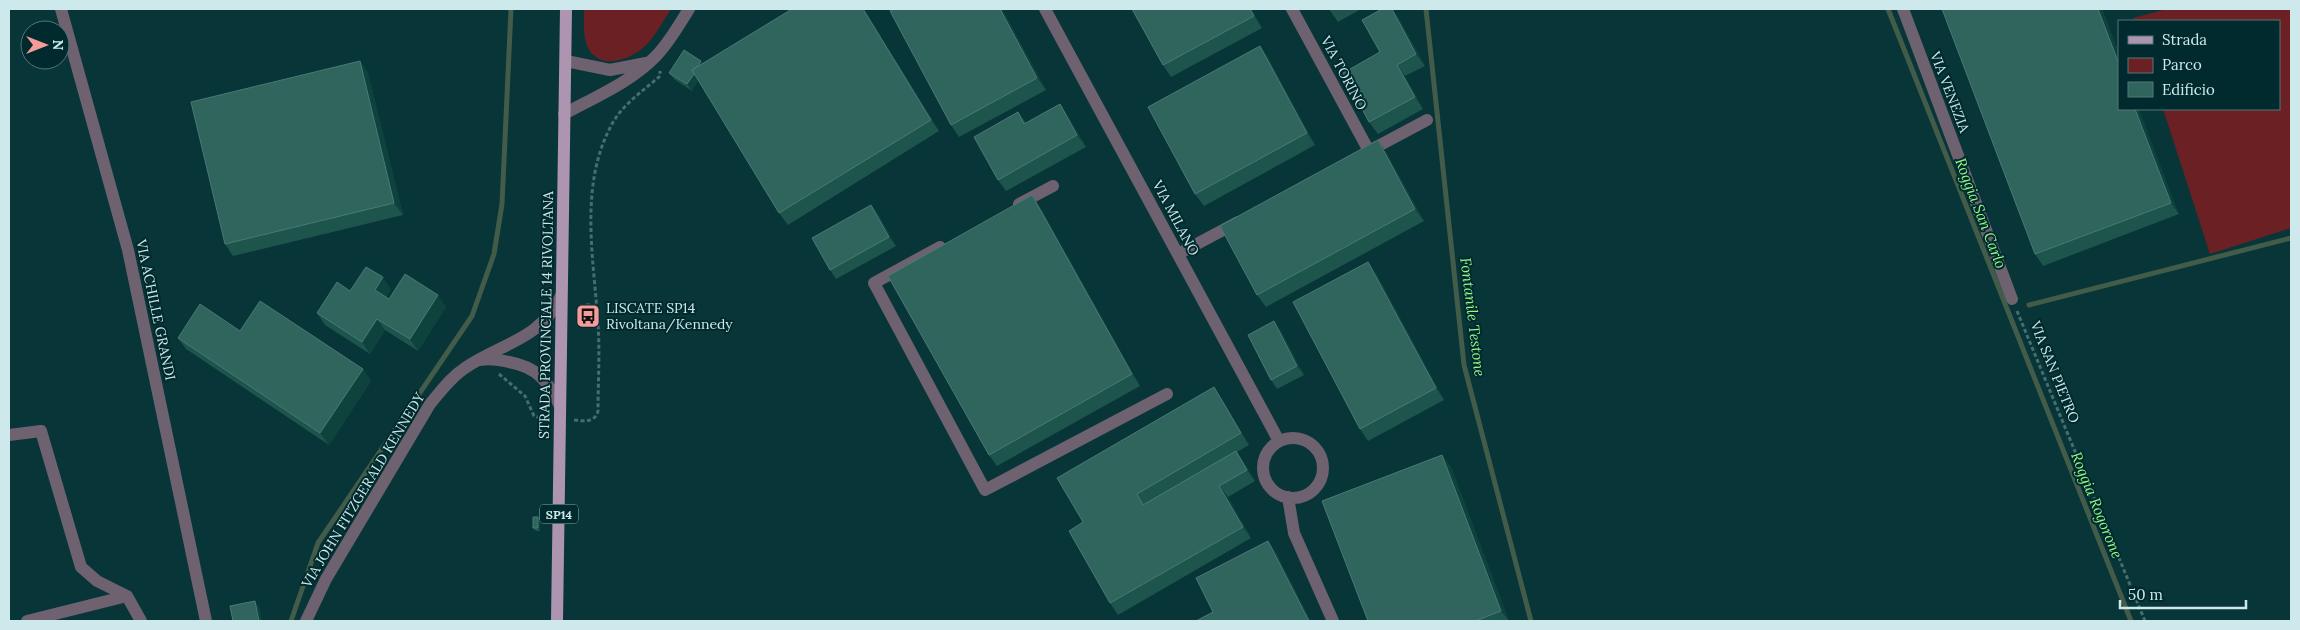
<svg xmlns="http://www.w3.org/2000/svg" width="2300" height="630" viewBox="0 0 2300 630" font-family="Lora,serif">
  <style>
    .green { fill: #6b2124 }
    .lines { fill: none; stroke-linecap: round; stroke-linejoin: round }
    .stream { stroke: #425c49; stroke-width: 5 }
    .path { stroke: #466d70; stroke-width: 3; stroke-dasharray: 4 2.5; stroke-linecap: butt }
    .minor { stroke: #6e6270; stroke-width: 12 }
    .major { stroke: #ad95b2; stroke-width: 12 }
    .wall { fill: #1d554d }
    .shaded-wall { fill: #0d423d }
    .building { fill: #30655e; stroke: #497a74 }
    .labels { text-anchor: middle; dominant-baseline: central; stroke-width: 4; stroke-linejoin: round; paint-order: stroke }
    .shield { fill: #002a2d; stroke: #90b0b2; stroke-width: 1 }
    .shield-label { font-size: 12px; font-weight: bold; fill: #cee9eb }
    .street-label { font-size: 14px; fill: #cee9eb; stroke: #002a2d }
    .poi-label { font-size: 14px; fill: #cee9eb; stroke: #002a2d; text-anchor: start }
    .water-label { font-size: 15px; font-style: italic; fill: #95f988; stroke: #002a2d }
  </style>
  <rect width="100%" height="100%" fill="#083538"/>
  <path class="green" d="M584,9H671C663,21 655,37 644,47C628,61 596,72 586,43C583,32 584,20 584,9Z
    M2167,9H2291V228L2210,254L2163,109H2279V21H2134L2133,18Z"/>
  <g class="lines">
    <path class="stream" d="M1426,9L1464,365L1531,621
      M1888,9L2131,621
      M2029,305L2291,238
      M291,621L318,543L472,316L494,254L502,204L511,9"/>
    <path class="path" d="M2017,311L2145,621
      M499,374L525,396L534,416L546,420
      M574,420C584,421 595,423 598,411C598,382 600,353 598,324C594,260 579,188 610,128C620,106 643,91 660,76V71"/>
    <path class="minor" d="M61,9L128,250L206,621
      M1045,9L1279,441
      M1292,9L1369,151
      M1903,9L2012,299
      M566,61L610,70L646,63
      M564,114C595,97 631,82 656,56C669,43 679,25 689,9
      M1367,152L1427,120
      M1019,204L1053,186
      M940,247L874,283L985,490L1167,394
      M1178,254L1238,222
      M481,360C490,358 499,360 509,362C537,367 548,381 560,406
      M9,435L41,431L81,567L97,581L127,596L141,621
      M1263 468a30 30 0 1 1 60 0a30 30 0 1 1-60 0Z
      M1288,497L1294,533L1333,621
      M27,621L127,596
      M306,621L326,579L430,404C441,391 451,377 465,368C503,342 539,341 561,296"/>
    <path class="major" d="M557,621L566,9"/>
  </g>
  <path class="wall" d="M792,9H864L939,131L788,225L779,213L698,80L692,91L674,79L669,73L703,64Z
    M1002,9L1046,90L959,137L951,125Z
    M1132,9H1251L1262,28L1171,77L1163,65Z
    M1329,9H1361L1338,22Z
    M2102,9L2119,54V109L2179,214L2043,266L2035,254Z
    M1398,17L1425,66L1405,76L1423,109L1378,134L1369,122L1380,52Z
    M1260,46L1268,58L1315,145L1204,206L1195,194Z
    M360,61L368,73L403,215L233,256L225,244Z
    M1060,104L1068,116L1086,147L1006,191L998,180L1018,112L1026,123Z
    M1386,152L1424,221L1266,307L1257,295Z
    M871,205L878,214L896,246L836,279L830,270Z
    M1040,207L1140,386L997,466L989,455Z
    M1376,273L1444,400L1368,441L1360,429Z
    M391,289L386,297L389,299L446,307L418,351L385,330L370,354L325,325L317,313L350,291Z
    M590,304L592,307L593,318H588L586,315Z
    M240,331L363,369L371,381L329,445L186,349L178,338Z
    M1281,331L1304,375L1277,389L1271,380Z
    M1222,399L1249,445L1237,452L1244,463L1255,481L1228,497L1251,538L1118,615L1110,603L1083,522Z
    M1442,455L1451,467L1509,621H1368Z
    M538,517L540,520V531H536L533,528Z"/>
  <path class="shaded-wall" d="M863,9H864L939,131L931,120Z
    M1000,9H1002L1046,90L1037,78Z
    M1250,9H1251L1262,28L1254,16Z
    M1392,9L1398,17L1425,66L1416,54Z
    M2098,9H2102L2119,54V64Z
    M1260,46L1268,58L1315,145L1307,133Z
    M360,61L368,73L403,215L394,203Z
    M701,61L706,68L692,91L687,84Z
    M1397,65L1405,76L1423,109L1415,97Z
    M1060,104L1068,116L1086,147L1077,135Z
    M2135,109H2139L2179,214L2171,203Z
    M1378,140L1386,152L1424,221L1415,209Z
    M1032,195L1040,207L1140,386L1132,374Z
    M871,205L878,214L896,246L889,237Z
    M1368,262L1376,273L1444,400L1436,388Z
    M383,277L391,289L383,302L375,290Z
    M438,295L446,307L418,351L410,339Z
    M590,304L592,307L593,318L590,315Z
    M377,319L385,330L370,354L362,342Z
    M1274,321L1281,331L1304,375L1297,366Z
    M363,369L371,381L329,445L320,433Z
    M1214,387L1222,399L1249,445L1241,433Z
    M1236,451L1244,463L1255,481L1247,470Z
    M1442,455L1451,467L1509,621L1501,611Z
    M1219,486L1228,497L1251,538L1243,527Z
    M538,517L540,520V531L538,528Z
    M1268,541L1276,552L1311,621H1309Z
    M255,601L260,608L262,621H259Z"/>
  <path class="building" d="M792,9H863L931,120L779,213L692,70Z
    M895,9H1000L1037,78L951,125L890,11Z
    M1132,9H1250L1254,16L1163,65Z
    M1382,9H1392L1416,54L1397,65L1415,97L1369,122L1343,73L1380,52L1362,20Z
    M1942,9H2098L2119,64V109H2135L2171,203L2035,254Z
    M1260,46L1307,133L1195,194L1148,107Z
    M684,50L701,61L698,66L692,70L694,74L687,84L669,73Z
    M360,61L394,203L225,244L191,102Z
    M1060,104L1077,135L998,180L974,137L1018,112L1024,124Z
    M1378,140L1415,209L1257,295L1220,226Z
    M1032,195L1132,374L989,455L888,276Z
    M871,205L889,237L830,270L812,238Z
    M1368,262L1436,388L1360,429L1293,302Z
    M366,267L383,277L375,290L389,299L405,274L438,295L410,339L377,319L362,342L317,313L337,282L350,291Z
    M260,301L363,369L320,433L178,338L200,304L240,331Z
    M586,304H590V315H586Z
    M1274,321L1297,366L1271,380L1248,335Z
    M1214,387L1241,433L1137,494L1143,505L1236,451L1247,470L1219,486L1243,527L1110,603L1069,531L1083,522L1057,478Z
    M1442,455L1501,611L1475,621H1368L1322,501Z
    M533,517H538V528H533Z
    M1268,541L1309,621H1196L1213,612L1196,578Z
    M255,601L259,621H233L230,606Z"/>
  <defs>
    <g id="bus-square" transform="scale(1.25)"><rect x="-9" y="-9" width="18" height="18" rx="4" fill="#f59b99" stroke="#002a2d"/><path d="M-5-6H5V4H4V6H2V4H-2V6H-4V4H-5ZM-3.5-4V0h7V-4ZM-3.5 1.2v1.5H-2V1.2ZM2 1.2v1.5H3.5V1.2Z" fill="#111"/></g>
  </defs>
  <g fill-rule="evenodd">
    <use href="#bus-square" x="588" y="316"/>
  </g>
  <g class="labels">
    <rect class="shield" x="540" y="504.5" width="38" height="19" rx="4"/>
    <g class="shield-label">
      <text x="559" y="514">SP14</text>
    </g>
    <g class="street-label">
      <text transform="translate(1344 73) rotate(62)">VIA TORINO</text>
      <text transform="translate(1950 92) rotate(69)">VIA VENEZIA</text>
      <text transform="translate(1176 218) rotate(62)">VIA MILANO</text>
      <text transform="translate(156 310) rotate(78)">VIA ACHILLE GRANDI</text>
      <text transform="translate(546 315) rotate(-89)">STRADA PROVINCIALE 14 RIVOLTANA</text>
      <text transform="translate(2055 372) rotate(68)">VIA SAN PIETRO</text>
      <text transform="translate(363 490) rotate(-59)">VIA JOHN FITZGERALD KENNEDY</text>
    </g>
    <g class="poi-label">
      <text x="606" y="308">LISCATE SP14<tspan x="606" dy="16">Rivoltana/Kennedy</tspan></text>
    </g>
    <g class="water-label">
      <text transform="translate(1981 213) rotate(69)">Roggia San Carlo</text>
      <text transform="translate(1473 317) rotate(83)">Fontanile Testone</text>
      <text transform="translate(2097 505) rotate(68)">Roggia Rogorone</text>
    </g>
  </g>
  <rect width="2300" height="630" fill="none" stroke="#cee9eb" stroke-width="20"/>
  <rect x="2118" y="20" width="162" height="90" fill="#002a2d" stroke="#527679"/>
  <rect x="2128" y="36" width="25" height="8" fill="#ad95b2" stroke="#527679"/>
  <text x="2162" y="45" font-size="15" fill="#cee9eb">Strada</text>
  <rect x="2128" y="58" width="25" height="15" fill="#6b2124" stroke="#527679"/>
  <text x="2162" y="70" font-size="15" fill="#cee9eb">Parco</text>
  <rect x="2128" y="82" width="25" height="15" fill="#30655e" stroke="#527679"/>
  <text x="2162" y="95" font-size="15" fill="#cee9eb">Edificio</text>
  <g transform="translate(45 45) rotate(90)"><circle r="24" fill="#002a2d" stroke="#527679"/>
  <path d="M0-4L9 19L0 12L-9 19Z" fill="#f59b99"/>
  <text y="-8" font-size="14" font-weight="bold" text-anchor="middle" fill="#cee9eb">N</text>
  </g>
  <path d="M2120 600v8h126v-8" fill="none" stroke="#cee9eb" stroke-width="2.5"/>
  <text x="2128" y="600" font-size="15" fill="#cee9eb" stroke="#002a2d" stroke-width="4" paint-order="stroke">50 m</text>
</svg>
